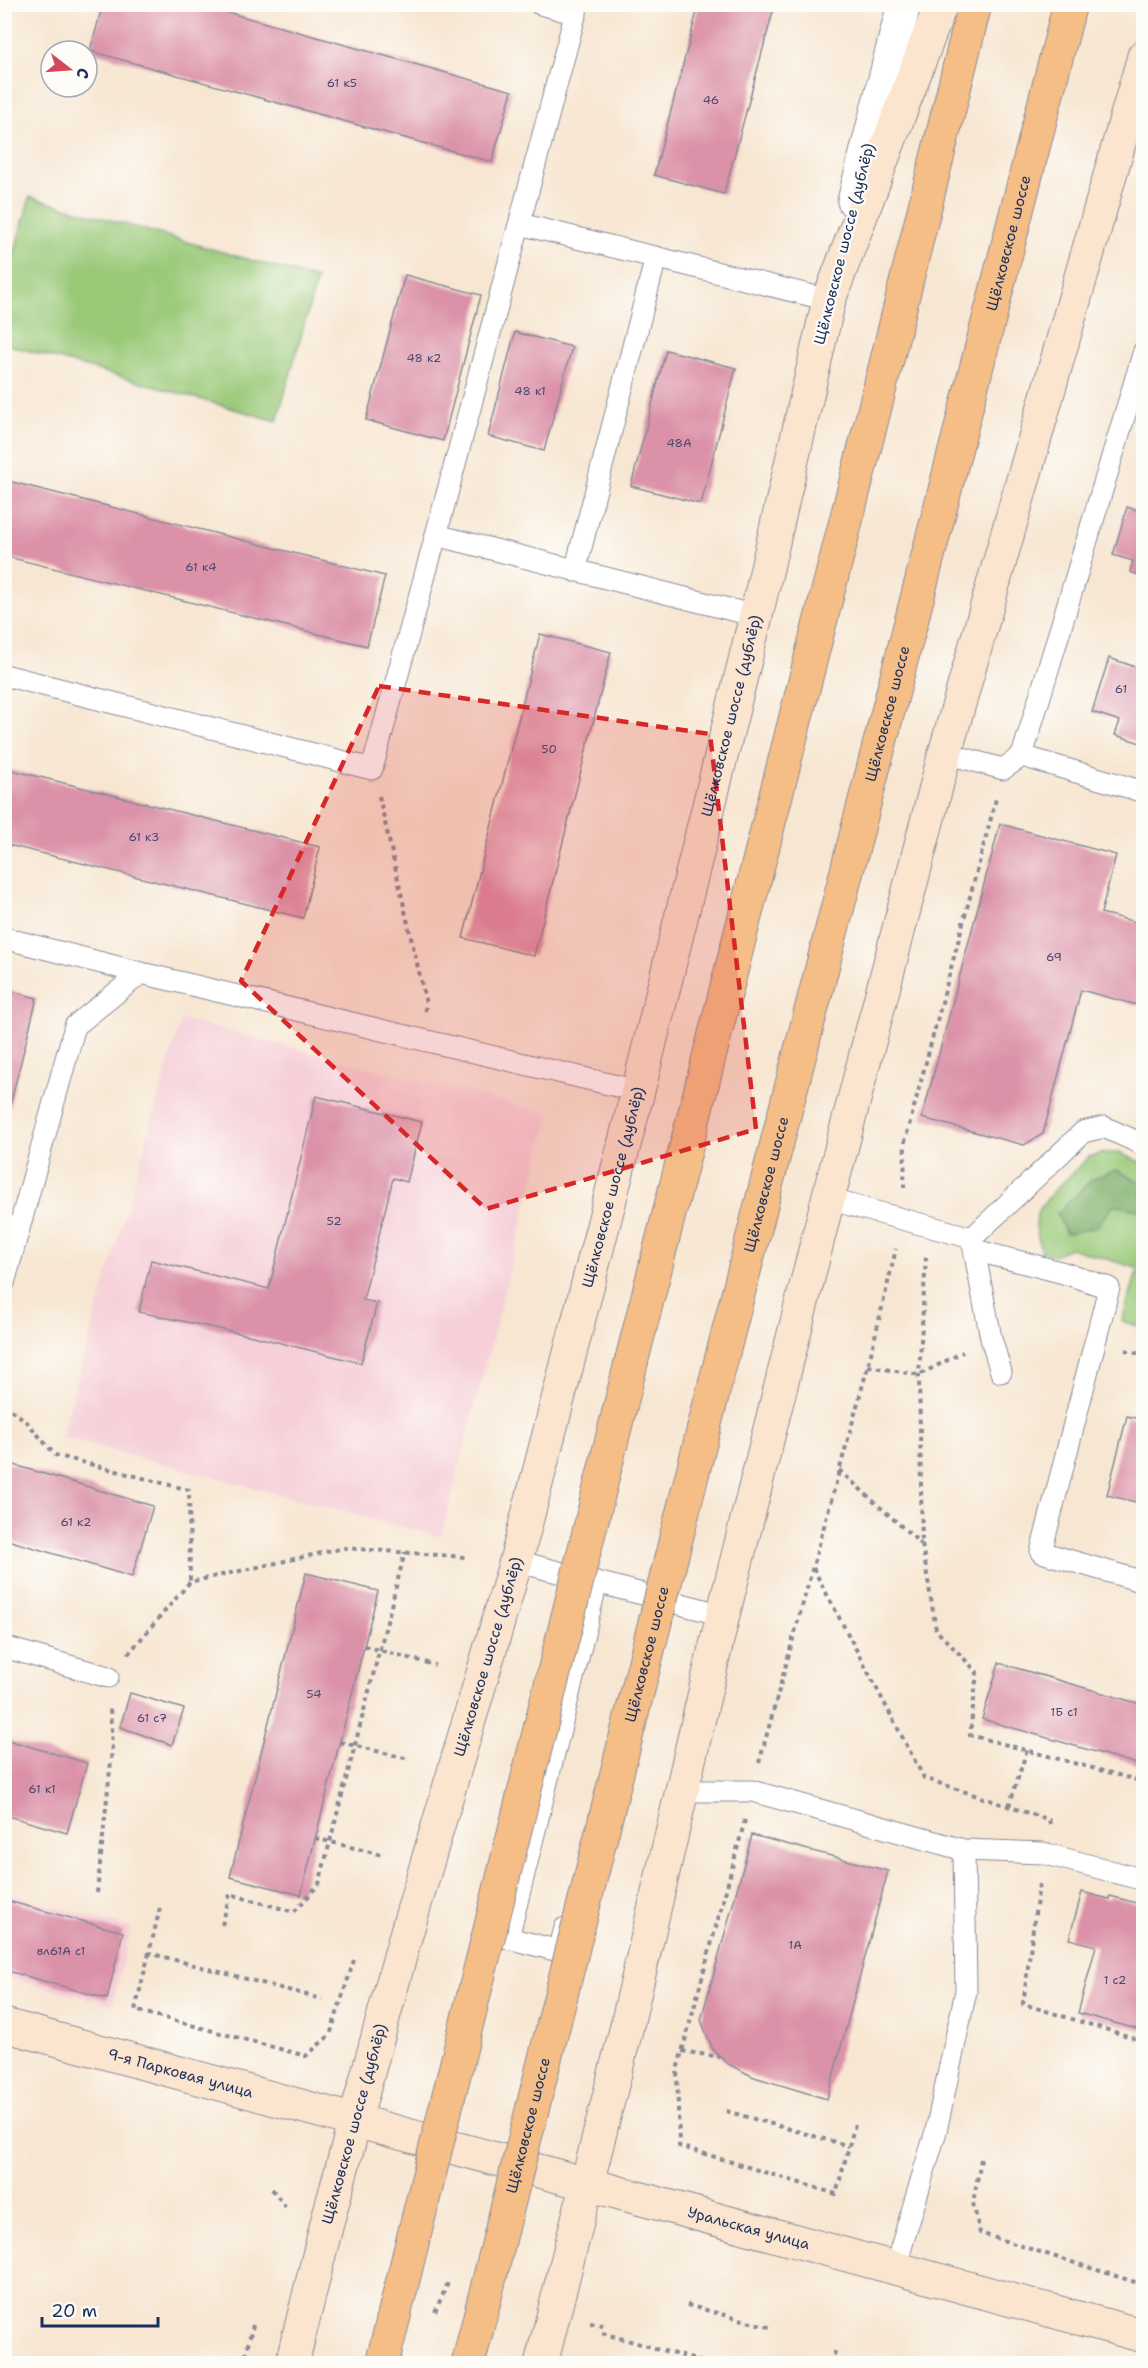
<svg xmlns="http://www.w3.org/2000/svg" width="1148" height="2368" viewBox="0 0 1148 2368" font-family="'Shantell Sans',sans-serif">
  <style>
    .built { fill: #f6cfd8 }
    .green { fill: #9ac978; stroke: #5a7c6b; stroke-width: 1.5 }
    .forest { fill: #7bad68; stroke: #4b6e63; stroke-width: 1.5 }
    .building { fill: #db92a8 }
    .lines { fill: none; stroke-linecap: round; stroke-linejoin: round }
    .service-casing { stroke: #898a98; stroke-width: 23 }
    .tertiary-casing { stroke: #898a98; stroke-width: 35 }
    .secondary-casing { stroke: #898a98; stroke-width: 35 }
    .primary-casing { stroke: #898a98; stroke-width: 35 }
    .path { stroke: #898a98; stroke-width: 4; stroke-dasharray: 4.5 4.5; stroke-linecap: butt }
    .service { stroke: #fff; stroke-width: 21 }
    .tertiary { stroke: #fff; stroke-width: 33 }
    .secondary { stroke: #fbe5cf; stroke-width: 33 }
    .primary { stroke: #f6be87; stroke-width: 33 }
    .primary-bridge-casing { stroke: #898a98; stroke-width: 35; stroke-linecap: butt }
    .primary-bridge { stroke: #f6be87; stroke-width: 33 }
    .marked { fill: #d62828; fill-opacity: 0.2; stroke: #d62828; stroke-width: 4.5; stroke-dasharray: 12 8; stroke-linejoin: round }
    .labels { text-anchor: middle; dominant-baseline: central; stroke-width: 4.5; stroke-linejoin: round; paint-order: stroke }
    .number-label { font-size: 12px; fill: #4b4870 }
    .street-label { font-size: 15px; fill: #1b2f5e; stroke: #fdfcf7 }
  </style>
  <rect width="100%" height="100%" fill="#fdfcf7"/>
  <filter id="ink" filterUnits="userSpaceOnUse"><feTurbulence type="fractalNoise" baseFrequency=".0167" numOctaves="2"/><feDisplacementMap in="SourceGraphic" scale="12" xChannelSelector="R" yChannelSelector="G"/><feConvolveMatrix kernelMatrix="1 2 1 2 8 2 1 2 1" color-interpolation-filters="sRGB"/></filter>
  <filter id="wash" filterUnits="userSpaceOnUse"><feTurbulence type="fractalNoise" baseFrequency=".008" numOctaves="4" result="noise"/><feDisplacementMap in="SourceGraphic" scale="24" xChannelSelector="R" yChannelSelector="G"/><feGaussianBlur stdDeviation="1.35" result="paint"/><feColorMatrix in="noise" values="0 0 0 0 0 0 0 0 0 0 0 0 0 0 0 0 0 1.4 0 .05"/><feComposite in="paint" operator="in"/></filter>
  <g filter="url(#wash)">
    <rect width="100%" height="100%" fill="#f7e6d1"/>
    <path class="built" d="M181,1019L550,1114L441,1537L61,1437Z
      M4,1893L131,1928L112,2005L5,1976Z"/>
    <path class="green" d="M30,197L317,279L277,421L5,344V287Z
      M1104,1153H1120L1143,1163V1270L1070,1248L1054,1255L1041,1252L1036,1227L1037,1213L1051,1194L1089,1157Z
      M1137,1272L1143,1274V1328L1122,1321Z"/>
    <path class="forest" d="M1117,1170L1143,1184V1212L1115,1204L1096,1227L1066,1234L1057,1214L1091,1180Z"/>
    <g id="blocks">
      <path class="building" d="M103,4H197L512,91L492,162L90,51Z
        M699,4H775L724,194L654,175Z
        M405,275L481,295L443,441L366,420Z
        M515,332L572,347L544,451L488,436Z
        M666,350L736,368L701,504L631,486Z
        M4,480L385,576L367,646L4,556Z
        M1127,507L1144,512V577L1130,572L1133,561L1113,555Z
        M540,634L611,652L534,956L463,938Z
        M1144,645V744L1115,735L1120,721L1092,712L1109,658L1136,667Z
        M4,768L320,847L303,918L4,844Z
        M1000,824L1116,855L1101,913L1144,924V1007L1081,990L1043,1134L1024,1145L922,1118Z
        M4,989L37,998L5,1125H4Z
        M316,1096L422,1122L407,1182L393,1178L363,1300L377,1303L361,1363L257,1337L139,1312L151,1260L269,1289Z
        M1127,1416L1144,1420V1504L1107,1495Z
        M4,1462L153,1506L132,1577L4,1539Z
        M306,1573L378,1591L301,1895L230,1877Z
        M999,1663L1144,1705V1766L982,1719Z
        M130,1693L184,1709L172,1745L120,1727Z
        M4,1739L87,1763L67,1833L4,1815Z
        M752,1835L888,1871L827,2099L754,2077L728,2064L712,2048L701,2020Z
        M1082,1892L1109,1899L1110,1896L1144,1905V2031L1078,2013L1096,1946L1069,1939Z
        M4,1900L123,1932L107,1999L4,1970Z"/>
    </g>
  </g>
  <g filter="url(#ink)">
    <use href="#blocks" fill-opacity="0" stroke="#898a98" stroke-width="1.5"/>
    <g class="lines">
      <g class="service-casing">
        <path id="service" d="M540,4L576,14
          M520,224L829,300
          M436,535L578,4
          M575,571L656,257
          M4,675L372,769L436,535L756,616
          M945,753L1003,769L1022,756L1144,792
          M1022,756L1144,351
          M4,938L141,973L75,1026L4,1283
          M141,973L638,1091
          M828,1199L972,1238L1083,1132L1104,1127L1144,1145
          M972,1239L991,1338L1001,1372
          M974,1250L1064,1273L1109,1288L1041,1552L1144,1582
          M516,1561L723,1615
          M4,1647L108,1677
          M683,1791H752L964,1850L966,1991L936,2131L895,2268
          M964,1850L1043,1853L1144,1880
          M565,1928L559,1951L508,1938L597,1582"/>
      </g>
      <g class="tertiary-casing">
        <path id="tertiary" d="M854,201L904,4"/>
      </g>
      <g class="secondary-casing">
        <g id="secondary">
          <path id="s1" d="M4,2025L1144,2336"/>
          <path id="s2" d="M292,2364L328,2219L405,1938L516,1561L638,1091L756,616L829,300L941,4"/>
          <path d="M541,2364L624,2038L723,1615L828,1199L945,753L1144,56"/>
        </g>
      </g>
      <g class="primary-casing">
        <g id="primary">
          <path d="M632,1359L886,364L975,4"/>
          <path id="s3" d="M716,1380L1070,4"/>
        </g>
      </g>
      <path class="path" d="M379,796L426,1003L425,1011
        M904,1188L905,1141L996,799
        M926,1257L919,1375L922,1544L936,1630L977,1672L970,1735L1144,1782
        M1125,1350L1144,1355
        M868,1366L919,1375L963,1352
        M4,1404L27,1422L55,1455L189,1490L190,1582
        M839,1470L921,1544
        M813,1568L924,1778L1049,1820L1050,1824
        M364,1646L435,1665
        M128,1654L190,1582L344,1548L465,1557
        M340,1742L409,1759
        M759,1763L868,1366L896,1249
        M1009,1806L1027,1750
        M745,1820L677,2070L679,2146L836,2194L855,2124
        M315,1838L382,1855
        M1039,1884L1023,2004L1144,2041
        M97,1893L112,1751L110,1706
        M160,1908L149,1953L322,1999
        M222,1925L230,1894L294,1912L319,1884L405,1552
        M149,1953L135,2010L306,2056L330,2035L354,1960
        M682,2051L720,2057
        M726,2111L849,2146
        M981,2159L973,2203L980,2233L1138,2283L1144,2261
        M272,2189L288,2210
        M687,2305L773,2328
        M435,2312L448,2283
        M590,2323L603,2325
        M602,2333L710,2364
        M243,2364L253,2325
        M672,2364L674,2353
        M831,2364L836,2349"/>
      <use href="#service" class="service"/>
      <use href="#tertiary" class="tertiary"/>
      <use href="#secondary" class="secondary"/>
      <use href="#primary" class="primary"/>
      <g class="primary-bridge-casing">
        <g id="primary-bridge">
          <path d="M382,2364L632,1359"/>
          <path id="s4" d="M468,2364L716,1380"/>
        </g>
      </g>
      <use href="#primary-bridge" class="primary-bridge"/>
    </g>
  </g>
  <path class="marked" d="M379,686L710,734L756,1129L486,1209L241,981Z"/>
  <g class="labels">
    <g class="number-label">
      <text x="342" y="83">61 к5</text>
      <text x="711" y="100">46</text>
      <text x="424" y="358">48 к2</text>
      <text x="530" y="391">48 к1</text>
      <text x="679" y="443">48А</text>
      <text x="201" y="567">61 к4</text>
      <text x="1121" y="689">61</text>
      <text x="549" y="749">50</text>
      <text x="144" y="837">61 к3</text>
      <text x="1054" y="957">69</text>
      <text x="334" y="1221">52</text>
      <text x="76" y="1522">61 к2</text>
      <text x="314" y="1694">54</text>
      <text x="1064" y="1712">1Б с1</text>
      <text x="152" y="1718">61 с7</text>
      <text x="42" y="1789">61 к1</text>
      <text x="795" y="1945">1А</text>
      <text x="61" y="1951">вл61А с1</text>
      <text x="1115" y="1980">1 c2</text>
    </g>
    <g class="street-label">
      <text stroke="none"><textPath href="#s3" startOffset="1174">Щёлковское шоссе</textPath></text>
      <text transform="translate(844 244) rotate(-76)">Щёлковское шоссе (дублёр)</text>
      <text stroke="none"><textPath href="#s3" startOffset="688">Щёлковское шоссе</textPath></text>
      <text stroke="none"><textPath href="#s2" startOffset="1706">Щёлковское шоссе (дублёр)</textPath></text>
      <text stroke="none"><textPath href="#s3" startOffset="202">Щёлковское шоссе</textPath></text>
      <text stroke="none"><textPath href="#s2" startOffset="1220">Щёлковское шоссе (дублёр)</textPath></text>
      <text stroke="none"><textPath href="#s4" startOffset="732">Щёлковское шоссе</textPath></text>
      <text stroke="none"><textPath href="#s2" startOffset="734">Щёлковское шоссе (дублёр)</textPath></text>
      <text stroke="none"><textPath href="#s1" startOffset="183">9-я Парковая улица</textPath></text>
      <text stroke="none"><textPath href="#s2" startOffset="248">Щёлковское шоссе (дублёр)</textPath></text>
      <text stroke="none"><textPath href="#s4" startOffset="246">Щёлковское шоссе</textPath></text>
      <text stroke="none"><textPath href="#s1" startOffset="772">Уральская улица</textPath></text>
    </g>
  </g>
  <rect width="1148" height="2368" fill="none" stroke="#fdfcf7" stroke-width="24"/>
  <g transform="translate(69 69) rotate(107)"><circle r="28" fill="#fdfcf7" stroke="#a3aaba" stroke-width="1.5"/>
  <path d="M0-4.5L10 22L0 15L-10 22Z" fill="#d1495b"/>
  <text y="-9" font-size="16" font-weight="bold" text-anchor="middle" fill="#1b2f5e">С</text>
  </g>
  <path d="M42 2317v9h116v-9" fill="none" stroke="#1b2f5e" stroke-width="3"/>
  <text x="51" y="2317" font-size="18" fill="#1b2f5e" stroke="#fdfcf7" stroke-width="4.5" paint-order="stroke">20 m</text>
</svg>
